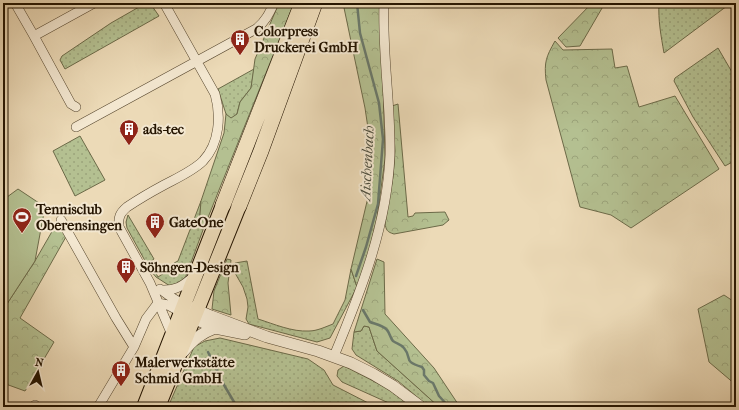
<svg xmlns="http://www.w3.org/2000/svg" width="739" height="410" viewBox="0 0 739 410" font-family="'IM FELL French Canon',serif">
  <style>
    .grass { fill: url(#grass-dots); stroke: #6c6a48 }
    .forest { fill: url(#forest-crowns); stroke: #6c6a48 }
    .pitch { fill: #b4c091; stroke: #6c6a48 }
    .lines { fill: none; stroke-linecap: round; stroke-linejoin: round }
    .stream { stroke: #6a786a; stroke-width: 2.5 }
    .minor-casing { stroke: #56462e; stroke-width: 10 }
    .tertiary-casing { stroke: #56462e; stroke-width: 12 }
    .primary-casing { stroke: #241400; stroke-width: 16 }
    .trunk-casing { stroke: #241400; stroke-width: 16 }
    .minor { stroke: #f3e7d0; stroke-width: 9 }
    .tertiary { stroke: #f3e7d0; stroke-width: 11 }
    .primary { stroke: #ecdab7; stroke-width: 14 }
    .trunk { stroke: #ecdab7; stroke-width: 15 }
    .labels { text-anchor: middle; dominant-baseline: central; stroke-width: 4; stroke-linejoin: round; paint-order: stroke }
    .poi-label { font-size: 14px; font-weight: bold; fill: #241400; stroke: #f3e7d0; text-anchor: start }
    .water-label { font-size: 15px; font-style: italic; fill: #4d4e3e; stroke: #f3e7d0 }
  </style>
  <defs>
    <pattern id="grass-dots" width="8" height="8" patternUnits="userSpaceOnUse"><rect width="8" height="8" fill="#b4c091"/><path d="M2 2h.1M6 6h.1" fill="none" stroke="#9ba47b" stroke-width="1.8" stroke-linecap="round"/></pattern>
    <pattern id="forest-crowns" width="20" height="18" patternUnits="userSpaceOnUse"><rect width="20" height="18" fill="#b4c091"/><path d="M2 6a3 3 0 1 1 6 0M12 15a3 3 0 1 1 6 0" fill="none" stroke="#9ba47b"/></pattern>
  </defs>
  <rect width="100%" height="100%" fill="#ecdab7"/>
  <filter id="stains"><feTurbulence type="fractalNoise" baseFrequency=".005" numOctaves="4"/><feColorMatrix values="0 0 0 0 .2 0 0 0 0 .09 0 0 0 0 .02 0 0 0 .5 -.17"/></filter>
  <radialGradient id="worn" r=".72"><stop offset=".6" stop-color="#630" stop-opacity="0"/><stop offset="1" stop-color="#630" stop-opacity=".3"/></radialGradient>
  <path class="grass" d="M146,3H150L159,16L65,69L60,60L62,56L111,23Z
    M659,3H731L664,53C661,36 658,20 659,3Z
    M718,48L736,79V160L725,166L693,117L674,81L675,78Z
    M254,69L251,88L240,102L237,114L231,119L226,114L218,89Z
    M80,136L105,180L75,196L53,151Z
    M201,201L199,227L203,230L186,276L183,281L170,286L156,277L150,270L153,268L158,277L175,266L174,263L178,261Z
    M128,215L154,259L150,262L152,266L149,268L127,228L126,222Z
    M247,261L258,319C274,324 292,332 309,331C317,331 325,327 333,324L345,300L351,269L357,287L330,338L317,342L249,324L246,319L248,307L247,299L243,287L235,273V263Z
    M364,326L369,327L377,351L439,407H429L398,381L356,355L352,349L354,332L361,331Z
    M220,338L308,359L324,370L333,385L376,407H168L194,347L205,341Z
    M344,366L385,387L412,407H394L391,404L342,382L337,376L338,370Z"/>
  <path class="forest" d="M279,3H294L203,230L199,227L201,201L224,133L226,114L231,118L237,114L240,102L251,88L255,59Z
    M343,3H381L385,159L377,218L368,255L357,287L351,269L369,193L372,155L365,108Z
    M592,3H605L580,46L566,47L558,38Z
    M555,41L563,50L612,49L615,68L627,66L639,107L675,96L719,169L631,228L611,215L580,207L546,80C544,62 546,57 555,41Z
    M398,104L408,217L413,216L415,213L445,212L449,220L443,225L394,234C387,232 386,230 385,223L393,177L395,151L392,106Z
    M60,224L67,235L20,318L54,342L25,391L3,383V310L35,261L54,228Z
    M227,259L231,260L228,283L231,315L212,309L214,291Z
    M377,259L384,262L385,314L434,368L460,407H439L377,351L369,327L364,326L361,331L354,332Z
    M724,295L736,303V385L709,362L698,309Z"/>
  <path class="pitch" d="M18,189L45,207L35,261L3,310V200Z"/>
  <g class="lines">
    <path class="stream" d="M356,276L366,247L378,204L383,139L379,103L360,33L357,3
      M363,310L370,322C375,324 383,325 387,330C390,333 390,338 393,341C397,344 401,344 404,348C413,359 402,361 422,367L424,370V375L429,381L433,383L439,396L449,407
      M208,352L224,385L237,407"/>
    <g class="minor-casing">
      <path id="minor" d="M15,3L34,36L94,3
        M164,3L215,94C221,115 220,143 203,161C193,171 177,178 164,185C151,192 139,199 127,207C120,213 118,217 119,227L150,283L172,335
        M34,36L71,104L76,107
        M76,127L256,29C265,22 269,14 274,3
        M61,220L116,318L134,347
        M160,289L168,295L184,305
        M161,290C175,291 183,286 193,277
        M158,303L168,305L181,312
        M334,356C361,291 387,226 390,155C391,104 382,54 384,3
        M34,407L35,405
        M98,407L134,347L146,319L158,303"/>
    </g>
    <g class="tertiary-casing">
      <path id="tertiary" d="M190,307L211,316L267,337L318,351L351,363L373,374L393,386L421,407
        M187,315L215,328L245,334
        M183,352C193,340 201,333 215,328"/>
    </g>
    <g class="primary-casing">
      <path id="primary" d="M144,407L223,205
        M158,407L239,206"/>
    </g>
    <g class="trunk-casing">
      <path id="trunk" d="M223,205L302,3
        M239,206L261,151L315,3"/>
    </g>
    <use href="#minor" class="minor"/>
    <use href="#tertiary" class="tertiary"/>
    <use href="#primary" class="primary"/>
    <use href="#trunk" class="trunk"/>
  </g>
  <defs>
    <g id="building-pin" transform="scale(1)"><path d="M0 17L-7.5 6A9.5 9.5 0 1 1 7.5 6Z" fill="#8f2418" stroke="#f3e7d0"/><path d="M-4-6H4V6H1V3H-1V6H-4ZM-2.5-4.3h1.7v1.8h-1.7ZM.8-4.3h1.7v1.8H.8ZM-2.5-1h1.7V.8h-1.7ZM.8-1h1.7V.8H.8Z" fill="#fff"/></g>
    <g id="stadium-pin" transform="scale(1)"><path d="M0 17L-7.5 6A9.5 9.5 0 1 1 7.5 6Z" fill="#8f2418" stroke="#f3e7d0"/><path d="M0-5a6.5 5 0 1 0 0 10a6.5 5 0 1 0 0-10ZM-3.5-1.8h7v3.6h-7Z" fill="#fff"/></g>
  </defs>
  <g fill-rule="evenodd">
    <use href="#building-pin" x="240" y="39"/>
    <use href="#building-pin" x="129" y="129"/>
    <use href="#stadium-pin" x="22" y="217"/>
    <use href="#building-pin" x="155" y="222"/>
    <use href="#building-pin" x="126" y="267"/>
    <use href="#building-pin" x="121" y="370"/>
  </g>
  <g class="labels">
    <g class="poi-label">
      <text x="254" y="31">Colorpress<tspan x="254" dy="16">Druckerei GmbH</tspan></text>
      <text x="143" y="129">ads-tec</text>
      <text x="36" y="209">Tennisclub<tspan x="36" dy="16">Oberensingen</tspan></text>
      <text x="169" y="222">GateOne</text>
      <text x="140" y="267">Söhngen-Design</text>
      <text x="135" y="362">Malerwerkstätte<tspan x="135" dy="16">Schmid GmbH</tspan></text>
    </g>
    <g class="water-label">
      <text transform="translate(367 163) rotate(-87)">Aischenbach</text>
    </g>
  </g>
  <rect width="739" height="410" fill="none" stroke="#ecdab7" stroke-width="16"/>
  <rect x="4" y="4" width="731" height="402" fill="none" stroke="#241400" stroke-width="2"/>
  <rect x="8" y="8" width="723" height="394" fill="none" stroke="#241400"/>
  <g transform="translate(38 372) rotate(8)" stroke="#f3e7d0" stroke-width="3" paint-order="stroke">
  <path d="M0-3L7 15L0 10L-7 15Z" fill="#241400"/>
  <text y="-6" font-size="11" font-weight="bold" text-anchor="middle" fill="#241400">N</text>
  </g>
  <rect width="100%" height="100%" filter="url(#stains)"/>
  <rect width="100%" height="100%" fill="url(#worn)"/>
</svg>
